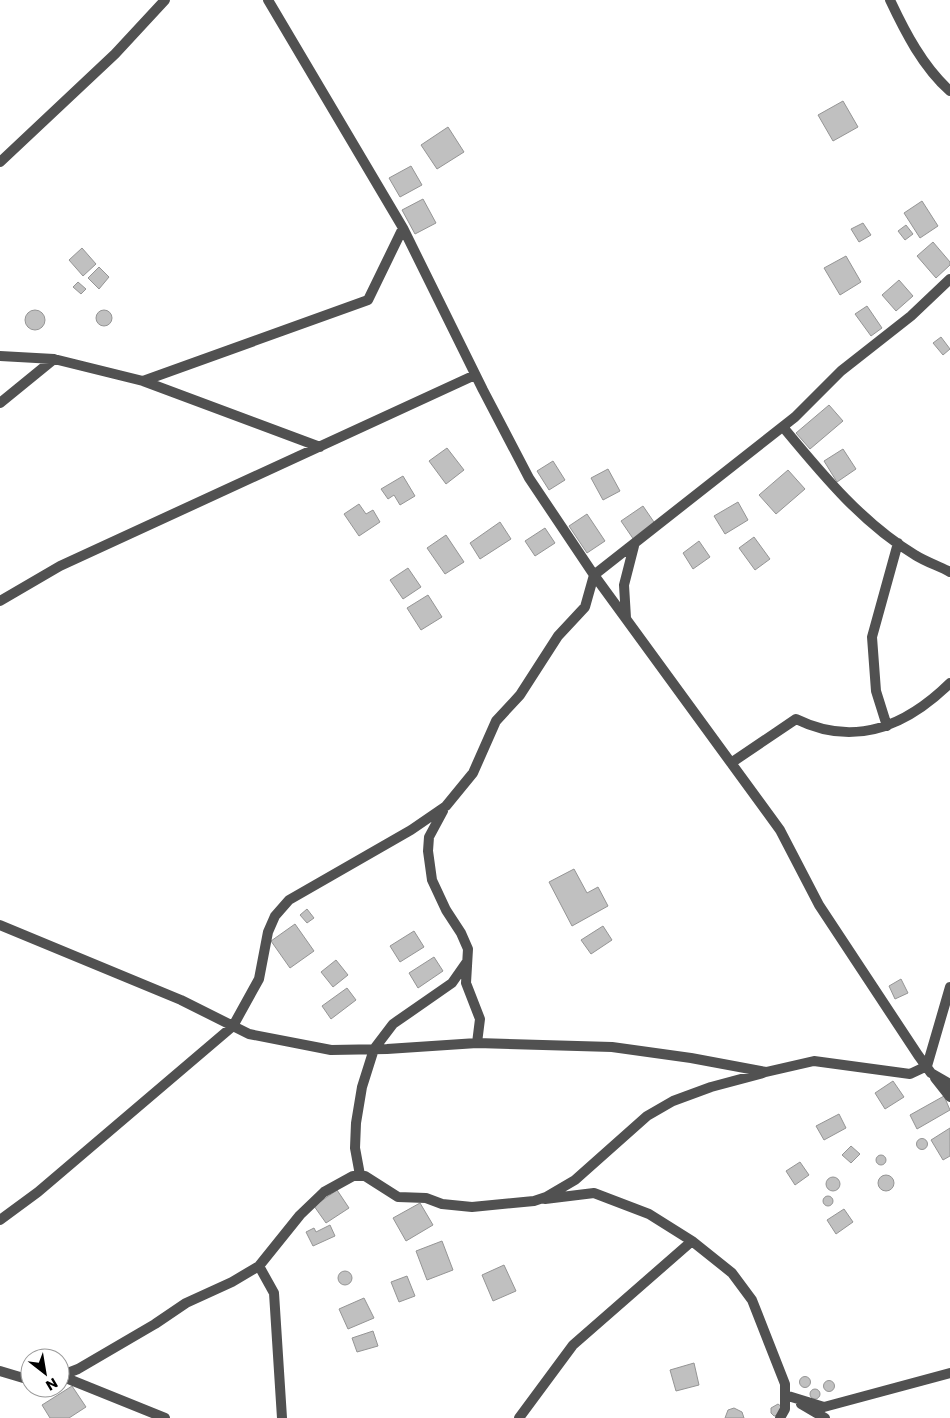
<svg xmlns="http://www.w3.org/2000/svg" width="950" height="1418" viewBox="0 0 950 1418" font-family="Poppins,sans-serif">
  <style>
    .building { fill: #c0c0c0; stroke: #959595 }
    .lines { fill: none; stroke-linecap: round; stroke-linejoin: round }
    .minor { stroke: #515151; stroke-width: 10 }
  </style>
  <rect width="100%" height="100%" fill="#fff"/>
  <path class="building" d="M843,101L858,127L833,141L818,115Z
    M448,127L464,152L437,169L421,145Z
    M411,166L422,185L400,197L389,178Z
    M423,199L436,223L415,234L402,210Z
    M922,201L938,226L920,238L904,213Z
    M863,223L871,235L859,242L851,229Z
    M906,225L913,234L905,240L898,231Z
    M933,242L950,262V265L936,278L917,256Z
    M82,248L96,264L83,276L69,260Z
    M846,256L861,282L840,295L824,268Z
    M99,267L109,277L99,289L88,278Z
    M899,280L913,296L896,311L882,295Z
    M78,282L86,289L81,294L73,287Z
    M867,306L882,328L871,336L855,314Z
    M25 320a10 10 0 1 1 20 0a10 10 0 1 1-20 0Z
    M96 318a8 8 0 1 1 16 0a8 8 0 1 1-16 0Z
    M941,337L950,349L943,355L933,343Z
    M829,405L843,421L810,449L796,433Z
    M447,448L464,470L446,484L429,461Z
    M843,449L856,469L837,482L824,461Z
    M553,461L565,480L549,490L537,471Z
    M608,469L620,491L603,500L591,478Z
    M788,470L805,489L776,514L759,495Z
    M403,476L415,496L400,505L394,495L388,499L381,489Z
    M738,502L748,520L725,534L714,516Z
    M359,504L366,514L373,510L380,522L359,536L344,514Z
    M643,506L656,525L634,540L621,521Z
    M587,514L605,541L587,553L569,526Z
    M500,522L511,539L480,559L470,543Z
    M545,528L555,543L535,556L525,541Z
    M446,535L464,562L445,574L427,548Z
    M754,537L770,559L755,570L739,548Z
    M699,541L710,557L693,569L683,553Z
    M408,568L421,587L403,599L390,580Z
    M428,595L442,617L421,630L407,608Z
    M574,869L587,893L598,887L608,906L572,926L549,882Z
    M307,909L314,918L307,923L300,915Z
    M295,924L314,951L290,968L271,941Z
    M603,926L612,940L591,954L581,940Z
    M414,931L424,947L400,962L390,946Z
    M434,957L443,971L418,988L409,973Z
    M336,960L348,975L333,987L321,972Z
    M901,979L908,993L895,999L889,986Z
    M347,988L356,1000L331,1019L322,1006Z
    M893,1081L904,1097L885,1109L875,1093Z
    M944,1096L950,1110L917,1129L910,1115Z
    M839,1114L846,1128L824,1140L816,1126Z
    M950,1128V1156L943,1160L931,1140Z
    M916.5 1144a5.5 5.5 0 1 1 11 0a5.5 5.5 0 1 1-11 0Z
    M851,1146L860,1154L851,1163L842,1155Z
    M876 1160a5 5 0 1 1 10 0a5 5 0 1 1-10 0Z
    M800,1162L809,1175L795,1185L786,1171Z
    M878 1183a8 8 0 1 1 16 0a8 8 0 1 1-16 0Z
    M826 1184a7 7 0 1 1 14 0a7 7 0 1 1-14 0Z
    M337,1190L349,1208L326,1223L314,1206Z
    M823 1201a5 5 0 1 1 10 0a5 5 0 1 1-10 0Z
    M420,1203L433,1225L406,1241L393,1218Z
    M844,1209L853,1222L836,1234L827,1220Z
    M330,1225L335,1236L313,1246L306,1232L314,1228L316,1232Z
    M442,1241L453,1270L427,1280L416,1251Z
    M504,1265L516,1291L493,1301L482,1275Z
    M338 1278a7 7 0 1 1 14 0a7 7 0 1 1-14 0Z
    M407,1276L415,1296L399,1302L391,1282Z
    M364,1298L374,1318L348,1329L339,1309Z
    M373,1331L378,1346L357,1352L352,1338Z
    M694,1363L699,1385L676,1391L670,1370Z
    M799.5 1382a5.5 5.5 0 1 1 11 0a5.5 5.5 0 1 1-11 0Z
    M823.5 1386a5.5 5.5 0 1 1 11 0a5.5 5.5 0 1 1-11 0Z
    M72,1386L86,1407L69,1418H50L42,1405Z
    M810 1394a5 5 0 1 1 10 0a5 5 0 1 1-10 0Z
    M778,1404L782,1407L779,1415L774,1416L771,1413V1408Z
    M734,1408L742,1412L744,1418H725L728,1410Z"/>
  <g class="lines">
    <path class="minor" d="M268,0L403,228L483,390L529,478L594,575L780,830L819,905L918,1055L931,1073L950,1084
      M890,0C905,32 923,67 950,91
      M0,162L115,54L165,0
      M0,356L54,359L143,381L320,447
      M143,381L368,300L403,228
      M0,403L54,359
      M783,427C822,474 862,523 915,555C926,562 939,566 950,572
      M0,601L60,566L475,375
      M626,618L624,585L634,546
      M887,726L876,691L872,637L898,543
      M731,763L796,719C855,748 906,726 950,683
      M443,811L429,837L428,851L432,880L446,910L461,933L468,949L466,983L480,1019L477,1043
      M0,925L181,1000L249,1034L331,1050L387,1049L477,1043L612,1047L691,1058L766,1072L814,1061L910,1074L927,1066L950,987
      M935,1078L950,1097
      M360,1175L355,1148L356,1123L362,1087L374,1049L393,1024L452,983L466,963
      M545,1199L594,1193L649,1214L692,1241L732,1273L752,1300L785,1384V1409L780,1418
      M0,1220L38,1192L233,1026L259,979L268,932L275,916L289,900L411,830L446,806L473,773L496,721L520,695L558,636L585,607L594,575L795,417L841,371L911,316L950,279
      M259,1266L274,1293L282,1418
      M0,1371L30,1380
      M60,1376L78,1369L155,1324L186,1303L232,1282L259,1266L300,1215L324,1192L353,1176H365L398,1197L426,1198L442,1204L472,1207L534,1201L546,1197L575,1180L647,1116L673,1101L711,1087L763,1073
      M61,1376L165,1418
      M785,1395L824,1407L950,1373
      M801,1404L825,1418
      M519,1418L573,1345L692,1241"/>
  </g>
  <g transform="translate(45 1373) rotate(149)"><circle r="24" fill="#ffffff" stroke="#999999"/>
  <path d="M0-4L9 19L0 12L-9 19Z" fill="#000000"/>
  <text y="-8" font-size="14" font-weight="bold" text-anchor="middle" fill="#000000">N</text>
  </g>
</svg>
